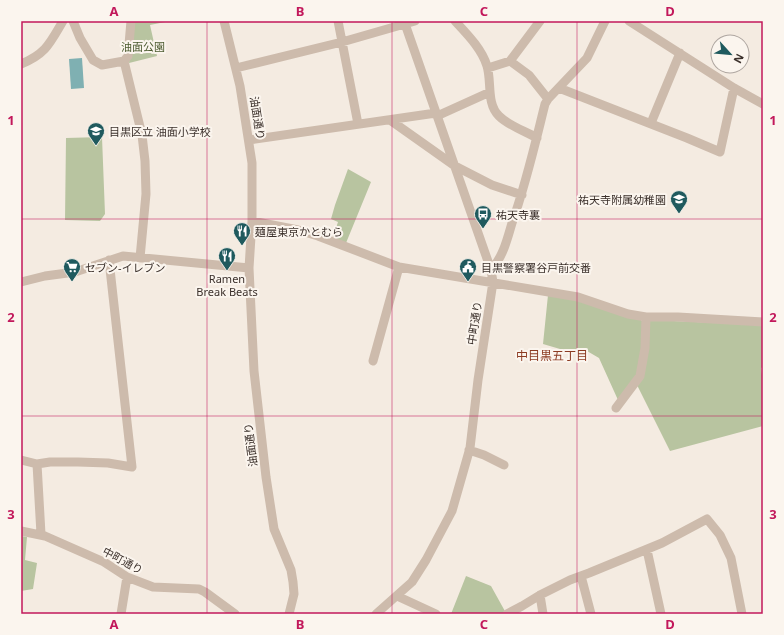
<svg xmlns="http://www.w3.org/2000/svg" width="784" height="635" viewBox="0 0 784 635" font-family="'Noto Sans','Noto Sans JP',sans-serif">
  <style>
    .green { fill: #b8c4a0 }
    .water { fill: #7fb0b2 }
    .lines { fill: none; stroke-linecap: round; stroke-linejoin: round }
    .minor { stroke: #cdbbac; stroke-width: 9 }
    .grid { fill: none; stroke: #c2185b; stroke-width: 1; stroke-opacity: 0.55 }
    .labels { text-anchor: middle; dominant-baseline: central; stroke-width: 4; stroke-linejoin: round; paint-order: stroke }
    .park-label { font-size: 11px; fill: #4a5a2e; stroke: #fbf5ee }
    .street-label { font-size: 11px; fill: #3b302b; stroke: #fbf5ee }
    .poi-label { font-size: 11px; fill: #3b302b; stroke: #fbf5ee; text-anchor: start }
    .neighbourhood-label { font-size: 12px; fill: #8c3b22; stroke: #fbf5ee }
    .neatline { fill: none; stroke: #c2185b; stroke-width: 1.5 }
    .grid-label { font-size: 13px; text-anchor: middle; font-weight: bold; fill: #c2185b }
  </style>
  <rect width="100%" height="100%" fill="#f4ebe1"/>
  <path class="green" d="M133,21H170L150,25L157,56L129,63Z
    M102,137L105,214L100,221L65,220L66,138Z
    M348,169L371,182L346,243L333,237L338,222L331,219L335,205Z
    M548,295L584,301L640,319L643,322V349L638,375L618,400L599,358L587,351L560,349L543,344Z
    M651,320L763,325V367L761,368L763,382V426L670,451L637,385L649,322Z
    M21,536L27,537L25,560L37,563L33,589L21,591Z
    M466,576L491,586L506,613L503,614H451Z"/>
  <path class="water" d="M82,58L84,88L71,89L69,59Z"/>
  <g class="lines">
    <path class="minor" d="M73,21L80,38L93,60L102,65L124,61L128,56L131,21
      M224,21L240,86L252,163V221L249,268L254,371L266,477L274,529L291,570L293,582L294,594L289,614
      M338,21L358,124
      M455,21C467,34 482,49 487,66C492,82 486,103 499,116C509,126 525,131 537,138
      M629,21L734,88L763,104
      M124,61L142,135L145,161L146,194L140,258
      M510,61L529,75L548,99
      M21,64C46,54 50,43 63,21
      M236,68L342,42L415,21
      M488,68L510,61L540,21
      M559,88L687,138L720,152L734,88
      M437,116L490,92
      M390,120L455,166L492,185L522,195
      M651,123L680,53
      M249,140L436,113
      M252,221L298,230L318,236L399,267L578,297L628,314L646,317H678L763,322
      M491,270C503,257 507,240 512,223C526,184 535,144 545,104L548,99L587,58L605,21
      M21,282L45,276L75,272L123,256L249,268
      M373,361L399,267
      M616,408L640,376L645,348L646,317
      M469,450L484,455L504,465
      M21,460L37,464L50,462H78L108,463L132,467L109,260
      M37,464L41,534
      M21,531L45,536L104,562L127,577L153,587L199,589L205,592L235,614
      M647,550L661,614
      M581,576L591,614
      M540,595L543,614
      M397,596L436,614
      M121,614L127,577
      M376,614L412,582L426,560L452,511L470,448L478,380L493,282L491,270L404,21
      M507,614L522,606L540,595L570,580L589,573L662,543L707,519L720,535L731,558L742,614"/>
  </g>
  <path class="grid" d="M207,21V614M392,21V614M577,21V614M21,219H763M21,416H763"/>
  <defs>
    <g id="school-pin" transform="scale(0.9)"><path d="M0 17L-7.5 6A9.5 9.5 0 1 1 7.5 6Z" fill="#1f5a5e" stroke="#fbf5ee"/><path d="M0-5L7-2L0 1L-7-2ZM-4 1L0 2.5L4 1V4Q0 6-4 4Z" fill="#fff"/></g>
    <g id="bus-pin" transform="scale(0.9)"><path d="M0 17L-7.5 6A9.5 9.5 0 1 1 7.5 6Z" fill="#1f5a5e" stroke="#fbf5ee"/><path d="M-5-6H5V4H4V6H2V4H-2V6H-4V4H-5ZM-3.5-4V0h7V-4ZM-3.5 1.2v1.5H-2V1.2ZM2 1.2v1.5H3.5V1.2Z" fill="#fff"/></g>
    <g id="restaurant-pin" transform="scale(0.9)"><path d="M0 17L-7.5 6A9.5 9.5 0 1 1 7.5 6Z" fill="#1f5a5e" stroke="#fbf5ee"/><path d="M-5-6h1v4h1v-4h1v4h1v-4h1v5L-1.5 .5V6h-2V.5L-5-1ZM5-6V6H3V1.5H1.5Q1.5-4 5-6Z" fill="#fff"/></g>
    <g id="supermarket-pin" transform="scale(0.9)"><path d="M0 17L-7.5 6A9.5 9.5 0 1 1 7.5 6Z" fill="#1f5a5e" stroke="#fbf5ee"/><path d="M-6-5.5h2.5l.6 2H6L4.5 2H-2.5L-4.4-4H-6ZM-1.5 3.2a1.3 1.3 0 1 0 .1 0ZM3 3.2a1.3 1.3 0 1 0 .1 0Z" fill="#fff"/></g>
    <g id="civic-pin" transform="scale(0.9)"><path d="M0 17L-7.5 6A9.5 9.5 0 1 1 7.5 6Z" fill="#1f5a5e" stroke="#fbf5ee"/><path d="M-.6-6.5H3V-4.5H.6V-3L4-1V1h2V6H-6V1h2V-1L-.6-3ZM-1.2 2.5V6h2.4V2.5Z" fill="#fff"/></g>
  </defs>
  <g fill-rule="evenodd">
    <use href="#school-pin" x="96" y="131"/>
    <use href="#school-pin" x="679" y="199"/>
    <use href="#bus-pin" x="483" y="214"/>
    <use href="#restaurant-pin" x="242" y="231"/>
    <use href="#restaurant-pin" x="227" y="256"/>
    <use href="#supermarket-pin" x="72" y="267"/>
    <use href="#civic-pin" x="468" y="267"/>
  </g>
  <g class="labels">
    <g class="park-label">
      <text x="143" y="46">油面公園</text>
    </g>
    <g class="street-label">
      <text transform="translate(258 118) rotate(81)">油面通り</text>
      <text transform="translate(474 323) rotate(-81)">中町通り</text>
      <text transform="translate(250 445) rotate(-97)">油面通り</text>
      <text transform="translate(123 560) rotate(28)">中町通り</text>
    </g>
    <g class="poi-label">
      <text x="109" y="131">目黒区立 油面小学校</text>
      <text x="666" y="199" text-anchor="end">祐天寺附属幼稚園</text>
      <text x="496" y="214">祐天寺裏</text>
      <text x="255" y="231">麺屋東京かとむら</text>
      <text x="85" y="267">セブン-イレブン</text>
      <text x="481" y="267">目黒警察署谷戸前交番</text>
      <text x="227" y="278" text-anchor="middle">Ramen<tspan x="227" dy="13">Break Beats</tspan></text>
    </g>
    <g class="neighbourhood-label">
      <text x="552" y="355">中目黒五丁目</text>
    </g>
  </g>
  <rect width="784" height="635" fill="none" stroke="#fbf5ee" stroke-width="44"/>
  <g transform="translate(730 54) rotate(117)"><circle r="19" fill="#fbf5ee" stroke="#aea6a0"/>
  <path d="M0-3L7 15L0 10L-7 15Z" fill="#1f5a5e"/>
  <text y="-6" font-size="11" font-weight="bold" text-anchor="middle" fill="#3b302b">N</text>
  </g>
  <rect x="22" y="22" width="740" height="591" class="neatline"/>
  <g class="grid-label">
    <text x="114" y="16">A</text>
    <text x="300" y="16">B</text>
    <text x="484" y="16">C</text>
    <text x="670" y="16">D</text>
    <text x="11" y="125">1</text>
    <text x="773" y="125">1</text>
    <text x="11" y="322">2</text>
    <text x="773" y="322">2</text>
    <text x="11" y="519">3</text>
    <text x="773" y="519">3</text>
    <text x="114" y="629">A</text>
    <text x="300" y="629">B</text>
    <text x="484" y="629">C</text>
    <text x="670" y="629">D</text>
  </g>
</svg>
